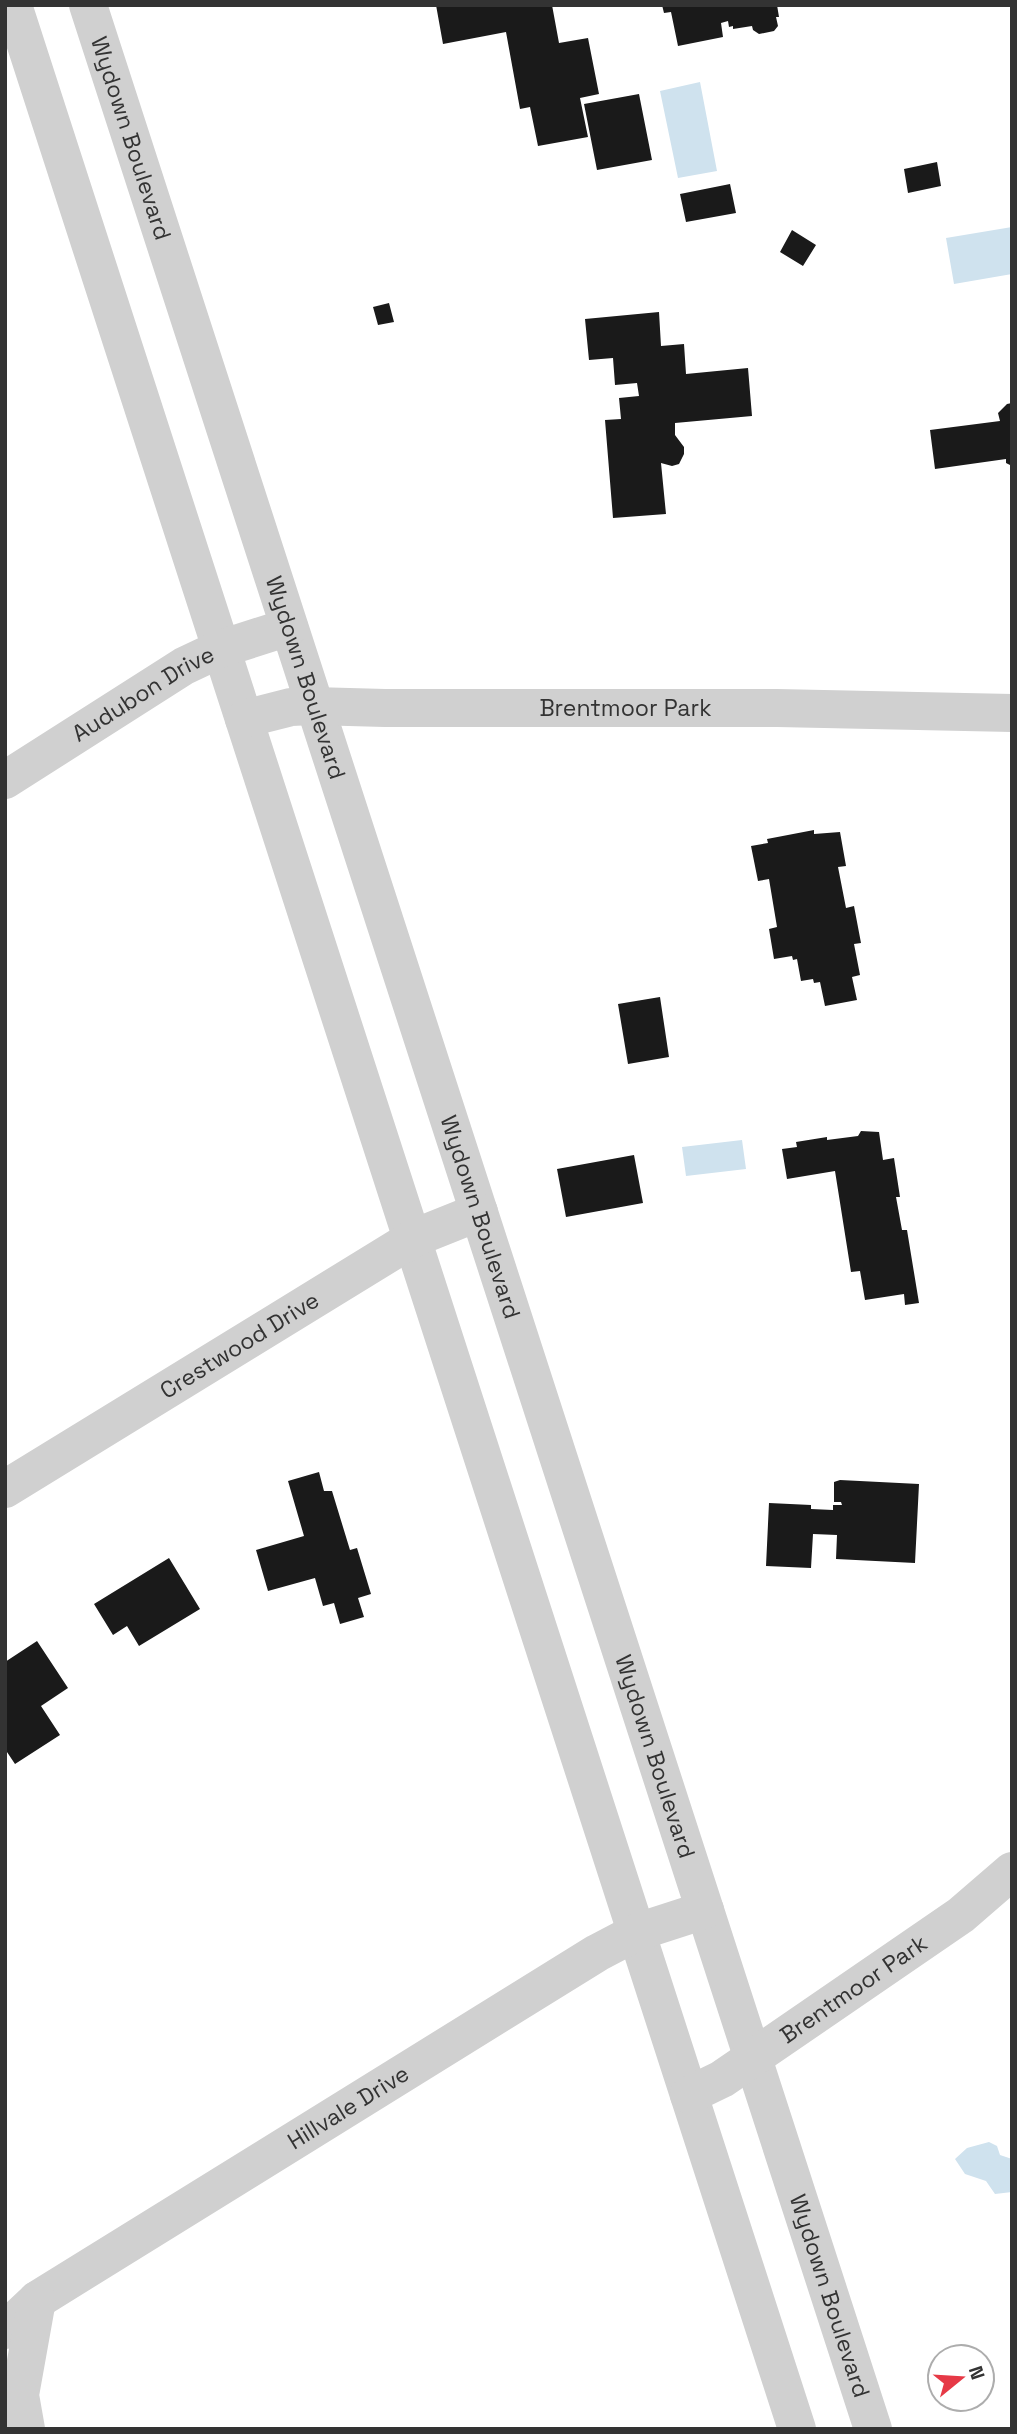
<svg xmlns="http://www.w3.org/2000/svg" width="1017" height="2434" viewBox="0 0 1017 2434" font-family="'Space Grotesk',sans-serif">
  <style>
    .water { fill: #cfe2ee }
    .building { fill: #1a1a1a }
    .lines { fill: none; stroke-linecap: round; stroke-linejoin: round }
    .minor { stroke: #d0d0d0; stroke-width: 38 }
    .labels { text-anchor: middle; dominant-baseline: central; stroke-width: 7; stroke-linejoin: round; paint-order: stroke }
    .street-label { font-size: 23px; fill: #333; stroke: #fff }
  </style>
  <rect width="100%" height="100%" fill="#fff"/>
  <path class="water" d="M700,82L717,171L678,178L660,91Z
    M1012,227V274L954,284L946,238Z
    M742,1140L746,1169L686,1176L682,1147Z
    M989,2142L997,2146L1000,2155L1012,2159V2192L995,2194L986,2181L965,2174L955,2159L967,2148Z"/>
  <path class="building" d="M436,5H552L559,43L588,38L599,94L580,98L588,137L538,146L530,107L520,109L506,32L443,44Z
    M662,5H777L779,17H776L778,26L774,31L759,34L753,30L752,26L733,29V26L729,27L728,21L721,23L723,37L678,46L671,12L664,13Z
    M639,94L652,160L597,170L584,104Z
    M937,162L941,186L908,193L904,169Z
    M730,184L736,213L686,222L680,194Z
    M792,230L816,245L803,266L780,252Z
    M389,303L394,322L378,325L373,307Z
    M659,312L661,346L684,344L686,374L748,368L752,416L675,423V435L684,447V454L679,464L672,466L661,463L666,514L613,518L605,420L621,419L619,398L639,396L637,383L615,385L613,358L589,360L585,319Z
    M1012,403V466L1006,463V459L935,469L930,430L1000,421L998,413L1007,404Z
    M814,830V834L840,832L846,866L838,867L846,908L854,906L861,943L854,944L860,975L852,977L857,1000L825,1006L820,982L814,983L813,979L801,981L797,959L793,960L792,956L774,959L769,929L777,927L769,879L758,881L751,846L768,843L767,839Z
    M660,997L669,1057L628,1064L618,1004Z
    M861,1131L879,1132L883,1160L894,1158L900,1197H896L902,1230H907L919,1303L905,1305L904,1294L865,1300L860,1271L851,1272L835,1171L787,1179L782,1149L797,1147L796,1142L827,1137V1140L858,1136Z
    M634,1155L643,1203L566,1217L557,1169Z
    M319,1472L324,1491H332L350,1550L357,1548L371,1594L358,1598L364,1617L340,1624L334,1603L323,1606L315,1578L268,1591L256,1550L304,1536L288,1481Z
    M840,1480L919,1484L915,1563L836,1559L837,1535L813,1534L811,1568L766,1566L769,1503L811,1505V1509L833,1510V1505H842L841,1502H834V1482Z
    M169,1558L200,1609L139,1646L127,1626L113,1635L94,1604Z
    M37,1641L68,1688L41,1706L60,1735L15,1764L5,1749V1662Z"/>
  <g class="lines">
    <g class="minor">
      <path d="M13,5L797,2429"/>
      <path id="s1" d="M88,5L873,2429"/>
      <path id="s2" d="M244,719L291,707L313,706L385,708H777L1012,713"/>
      <path id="s3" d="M5,780L184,666L220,649L289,627"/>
      <path id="s4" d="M5,1489L414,1238L479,1212"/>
      <path id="s5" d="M689,2095L722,2079L961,1915L1012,1871"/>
      <path id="s6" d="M5,2330L37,2300L597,1953L637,1932L705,1910"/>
      <path d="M26,2429L20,2395L37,2300"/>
    </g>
  </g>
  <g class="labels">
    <g class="street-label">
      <text stroke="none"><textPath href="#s1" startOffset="140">Wydown Boulevard</textPath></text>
      <text stroke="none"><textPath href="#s1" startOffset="707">Wydown Boulevard</textPath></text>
      <text stroke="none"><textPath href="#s3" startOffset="163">Audubon Drive</textPath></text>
      <text stroke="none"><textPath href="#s2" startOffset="383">Brentmoor Park</textPath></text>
      <text stroke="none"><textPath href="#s1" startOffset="1274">Wydown Boulevard</textPath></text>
      <text stroke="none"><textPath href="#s4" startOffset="275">Crestwood Drive</textPath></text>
      <text stroke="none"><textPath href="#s1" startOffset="1841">Wydown Boulevard</textPath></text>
      <text stroke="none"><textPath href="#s5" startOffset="196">Brentmoor Park</textPath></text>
      <text stroke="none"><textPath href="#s6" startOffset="410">Hillvale Drive</textPath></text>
      <text stroke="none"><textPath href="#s1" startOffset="2408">Wydown Boulevard</textPath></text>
    </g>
  </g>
  <rect width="1017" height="2434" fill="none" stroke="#333333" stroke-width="14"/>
  <g transform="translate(961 2378) rotate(72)"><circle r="33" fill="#ffffff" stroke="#adadad" stroke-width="2"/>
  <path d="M0-5L12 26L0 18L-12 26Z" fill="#e63946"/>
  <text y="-10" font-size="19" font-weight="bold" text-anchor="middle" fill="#333333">N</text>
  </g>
</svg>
